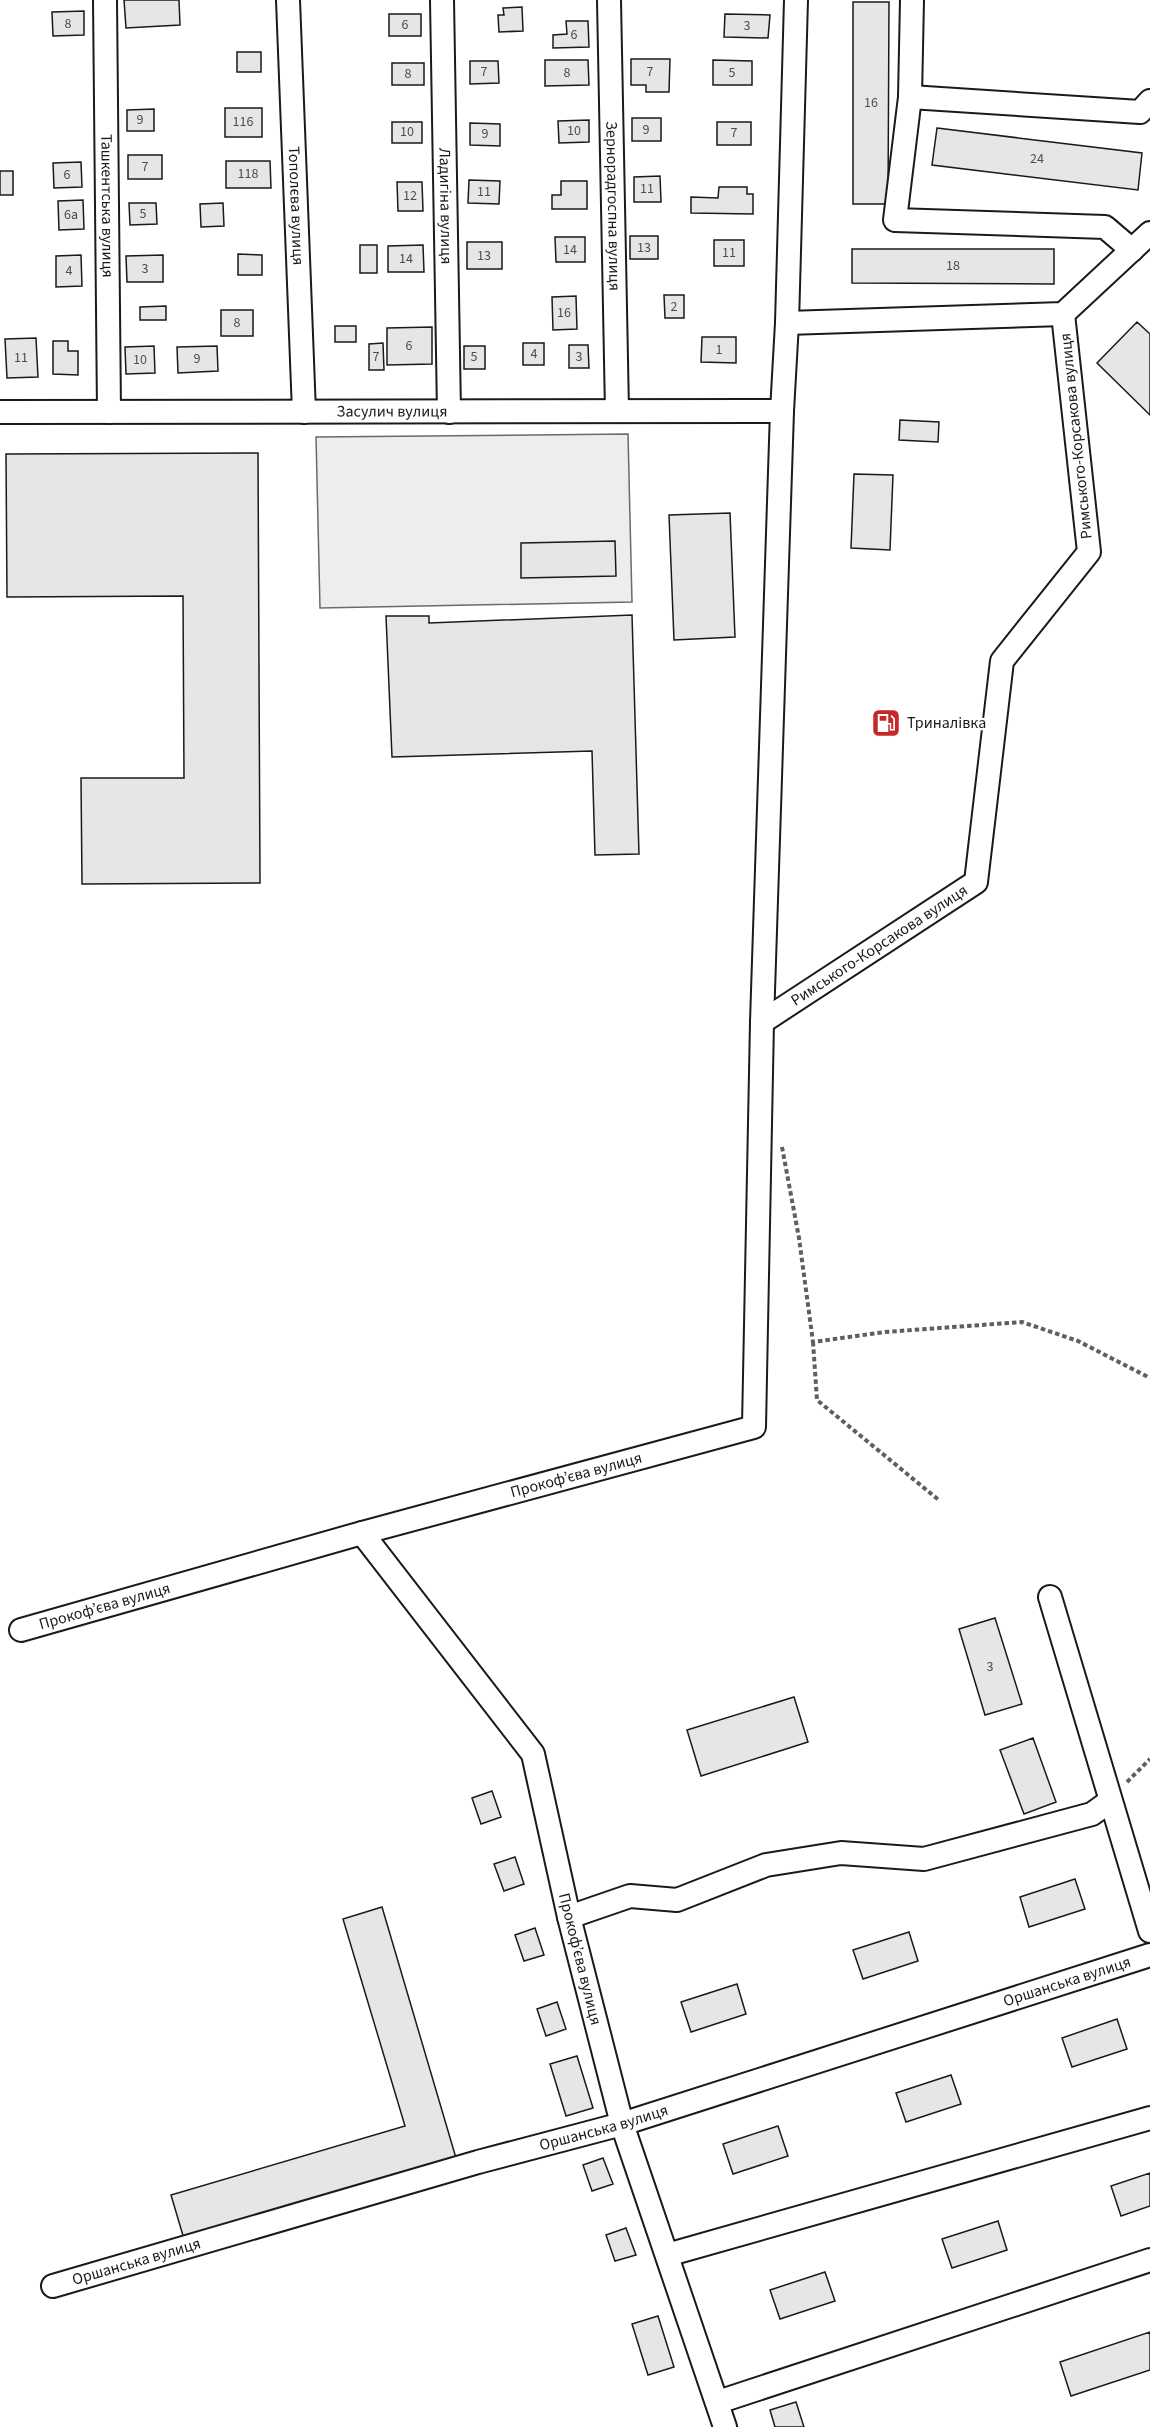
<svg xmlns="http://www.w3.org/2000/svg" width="1150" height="2427" viewBox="0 0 1150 2427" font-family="'Source Sans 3',sans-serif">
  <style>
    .built { fill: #ededed; stroke: #6a6a6a; stroke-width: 1.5 }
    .building { fill: #e6e6e6; stroke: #1a1a1a; stroke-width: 1.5 }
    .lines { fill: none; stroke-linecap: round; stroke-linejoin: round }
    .minor-casing { stroke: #1a1a1a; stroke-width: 26 }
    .path { stroke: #5f5f5f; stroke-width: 4; stroke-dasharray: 4.5 3; stroke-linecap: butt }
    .minor { stroke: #fff; stroke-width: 22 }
    .labels { text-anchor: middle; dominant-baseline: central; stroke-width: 4.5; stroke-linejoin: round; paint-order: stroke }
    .number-label { font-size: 14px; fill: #4d4d4d }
    .street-label { font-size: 16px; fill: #1a1a1a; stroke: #fff }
    .poi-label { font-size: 16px; fill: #1a1a1a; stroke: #fff; text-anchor: start }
  </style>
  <rect width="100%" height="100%" fill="#fff"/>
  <path class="built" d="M628,434L632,602L320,608L316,437Z"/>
  <path class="building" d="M124,0H179L180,25L126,28Z
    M853,2H889L888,204H853Z
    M522,7L523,31L499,32L498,15H504L503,8Z
    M84,11V35L53,36L52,12Z
    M389,14H421V36H389Z
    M725,14L770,15L768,38L724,37Z
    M566,21H588L589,47L553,48V35L567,34Z
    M237,52H261V72H237Z
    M631,59H670L669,92H646V85H631Z
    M545,60H588L589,85L545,86Z
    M713,60L752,61V85H713Z
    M470,61H498L499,83L470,84Z
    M392,63H424V85H392Z
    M225,108H262V137H225Z
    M154,109V131H127V110Z
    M632,118H661V141H632Z
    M589,120V142L559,143L558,121Z
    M392,122H422V143H392Z
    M717,122H751V145H717Z
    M470,123L500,124V146L470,145Z
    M937,128L1142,153L1138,190L932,165Z
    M128,155H162V179H128Z
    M226,161H270L271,188H226Z
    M81,162L82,187L54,188L53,163Z
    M0,171H13V195H0Z
    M660,176L661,202H634V177Z
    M469,180L500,181L499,204L468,203Z
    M561,181H587V209H552V195H561Z
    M397,182H422L423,211H398Z
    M719,187H747V194H753V214L691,213V197L718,198Z
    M83,200L84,229L59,230L58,201Z
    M129,203H156L157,224L130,225Z
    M223,203L224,226L201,227L200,204Z
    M630,236H658V259H630Z
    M555,237H585V262H556Z
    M714,240H744V266H714Z
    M467,242H502V269H467Z
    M360,245H377V273H360Z
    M423,245L424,272H388V246Z
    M852,249H1054V284L852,283Z
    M238,254L262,255V275H238Z
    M81,255L82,286L56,287V256Z
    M163,255V282H127L126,256Z
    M664,295H684V318H665Z
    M576,296L577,329L553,330L552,297Z
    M166,306V320H140V307Z
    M221,310H253V336H221Z
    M1137,322L1150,334V415L1097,363Z
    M335,326H356V342H335Z
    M432,327V364L387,365V328Z
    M702,337H736V363L701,362Z
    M36,338L38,377L7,378L5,339Z
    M53,341H68V351H78V375L53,374Z
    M383,343L384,370H369V344Z
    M523,343H544V365H523Z
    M569,345H588L589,368H569Z
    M154,346L155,373L126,374L125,347Z
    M217,346L218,371L178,373L177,347Z
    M464,346H485V369H464Z
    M900,420L939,422L938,442L899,440Z
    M258,453L260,883L82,884L81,778H184L183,596L7,597L6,454Z
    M854,474L893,475L890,550L851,548Z
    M730,513L735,637L674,640L669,515Z
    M615,541L616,576L521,578V543Z
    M632,615L639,854L595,855L592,751L392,757L386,616H429V623Z
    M995,1618L1022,1704L985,1715L959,1629Z
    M794,1697L808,1742L701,1776L687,1730Z
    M1033,1738L1056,1802L1024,1814L1000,1750Z
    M492,1791L501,1817L481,1824L472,1798Z
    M515,1857L524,1884L504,1891L494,1864Z
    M1075,1879L1085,1909L1029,1927L1020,1897Z
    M382,1907L456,2158L184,2239L171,2195L405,2126L343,1919Z
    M535,1928L544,1955L524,1961L515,1935Z
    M909,1932L918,1961L863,1979L853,1950Z
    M737,1984L746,2014L691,2032L681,2002Z
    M557,2002L566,2029L546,2036L537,2009Z
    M1117,2019L1127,2049L1072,2067L1062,2038Z
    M577,2056L593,2108L566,2116L550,2064Z
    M951,2075L961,2104L906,2122L896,2093Z
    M778,2126L788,2156L733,2174L723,2144Z
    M603,2158L613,2184L592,2191L583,2165Z
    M1150,2173V2206L1121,2216L1111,2186Z
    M998,2221L1007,2250L952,2268L942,2239Z
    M626,2228L636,2255L615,2261L606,2235Z
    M825,2272L835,2301L780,2319L770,2290Z
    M658,2316L674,2367L648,2375L632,2324Z
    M1150,2332V2370L1071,2396L1060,2362Z
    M796,2402L804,2427H775L770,2410Z"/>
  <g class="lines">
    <g class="minor-casing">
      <g id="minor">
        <path id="s1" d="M105,0L109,412"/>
        <path id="s2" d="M288,0L304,412"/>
        <path id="s3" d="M442,0L449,412"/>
        <path id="s4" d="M609,0L617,411"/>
        <path d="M912,0L910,97L895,220L1105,227L1132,250"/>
        <path d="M910,97L1140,112L1150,101"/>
        <path d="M787,323L1063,314L1150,233"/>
        <path id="s5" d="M0,412L782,411"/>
        <path id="s6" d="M762,1022L976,882L1002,661L1089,552L1063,314"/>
        <path d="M1050,1597L1150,1931"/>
        <path id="s7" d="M21,1630L362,1533"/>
        <path d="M569,1917L630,1896L677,1900L766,1865L841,1853L924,1859L1092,1814L1110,1801"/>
        <path d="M667,2255L1150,2118"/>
        <path id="s8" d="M53,2286L478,2162L622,2124L1150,1955"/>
        <path d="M718,2402L1150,2260"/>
        <path id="s9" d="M725,2427L622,2124L569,1917L533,1754L362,1533L754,1427L762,1022L782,411L787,323L796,0"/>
      </g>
    </g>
    <path class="path" d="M782,1147L799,1238L813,1342L885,1332L1022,1322L1078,1341L1150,1378
      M813,1342L817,1400L940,1501
      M1127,1782L1150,1759"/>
    <use href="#minor" class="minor"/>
  </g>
  <defs>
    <g id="fuel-square" transform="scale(1.5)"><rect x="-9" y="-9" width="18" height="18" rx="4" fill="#c62828" stroke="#fff"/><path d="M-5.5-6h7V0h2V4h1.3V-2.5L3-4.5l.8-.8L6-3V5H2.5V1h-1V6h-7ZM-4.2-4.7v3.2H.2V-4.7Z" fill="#fff"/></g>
  </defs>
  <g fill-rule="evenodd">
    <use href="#fuel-square" x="886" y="723"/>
  </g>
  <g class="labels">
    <g class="number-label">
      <text x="68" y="24">8</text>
      <text x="405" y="25">6</text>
      <text x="747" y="26">3</text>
      <text x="574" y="35">6</text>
      <text x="484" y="72">7</text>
      <text x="650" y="72">7</text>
      <text x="567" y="73">8</text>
      <text x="732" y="73">5</text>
      <text x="408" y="74">8</text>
      <text x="871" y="103">16</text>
      <text x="140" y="120">9</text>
      <text x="243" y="122">116</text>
      <text x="646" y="130">9</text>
      <text x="574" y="131">10</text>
      <text x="407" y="132">10</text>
      <text x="734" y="133">7</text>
      <text x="485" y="134">9</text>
      <text x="1037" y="159">24</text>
      <text x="145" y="167">7</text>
      <text x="248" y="174">118</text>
      <text x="67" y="175">6</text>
      <text x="647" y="189">11</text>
      <text x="484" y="192">11</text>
      <text x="410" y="196">12</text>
      <text x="143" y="214">5</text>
      <text x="71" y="215">6а</text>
      <text x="644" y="248">13</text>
      <text x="570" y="250">14</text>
      <text x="729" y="253">11</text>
      <text x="484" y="256">13</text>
      <text x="406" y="259">14</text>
      <text x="953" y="266">18</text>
      <text x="145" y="269">3</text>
      <text x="69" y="271">4</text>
      <text x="674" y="307">2</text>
      <text x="564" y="313">16</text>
      <text x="237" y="323">8</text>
      <text x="409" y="346">6</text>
      <text x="719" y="350">1</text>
      <text x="534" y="354">4</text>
      <text x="376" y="357">7</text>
      <text x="474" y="357">5</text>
      <text x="579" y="357">3</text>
      <text x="21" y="358">11</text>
      <text x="197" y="359">9</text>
      <text x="140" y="360">10</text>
      <text x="990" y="1667">3</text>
    </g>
    <g class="street-label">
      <text stroke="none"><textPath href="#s1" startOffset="206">Ташкентська вулиця</textPath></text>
      <text stroke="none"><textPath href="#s2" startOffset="206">Тополєва вулиця</textPath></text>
      <text stroke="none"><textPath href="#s3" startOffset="206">Ладигіна вулиця</textPath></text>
      <text stroke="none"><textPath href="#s4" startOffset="206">Зернорадгоспна вулиця</textPath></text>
      <text stroke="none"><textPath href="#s5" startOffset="392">Засулич вулиця</textPath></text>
      <text transform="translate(1076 436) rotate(-96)">Римського-Корсакова вулиця</text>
      <text stroke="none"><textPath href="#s6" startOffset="140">Римського-Корсакова вулиця</textPath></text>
      <text stroke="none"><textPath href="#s9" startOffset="1202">Прокоф’єва вулиця</textPath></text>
      <text stroke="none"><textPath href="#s7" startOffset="87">Прокоф’єва вулиця</textPath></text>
      <text transform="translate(580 1959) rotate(76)">Прокоф’єва вулиця</text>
      <text stroke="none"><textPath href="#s8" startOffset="1059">Оршанська вулиця</textPath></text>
      <text stroke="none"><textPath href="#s8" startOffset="573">Оршанська вулиця</textPath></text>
      <text stroke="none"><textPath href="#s8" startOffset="87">Оршанська вулиця</textPath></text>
    </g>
    <g class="poi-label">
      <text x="907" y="723">Триналівка</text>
    </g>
  </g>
</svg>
